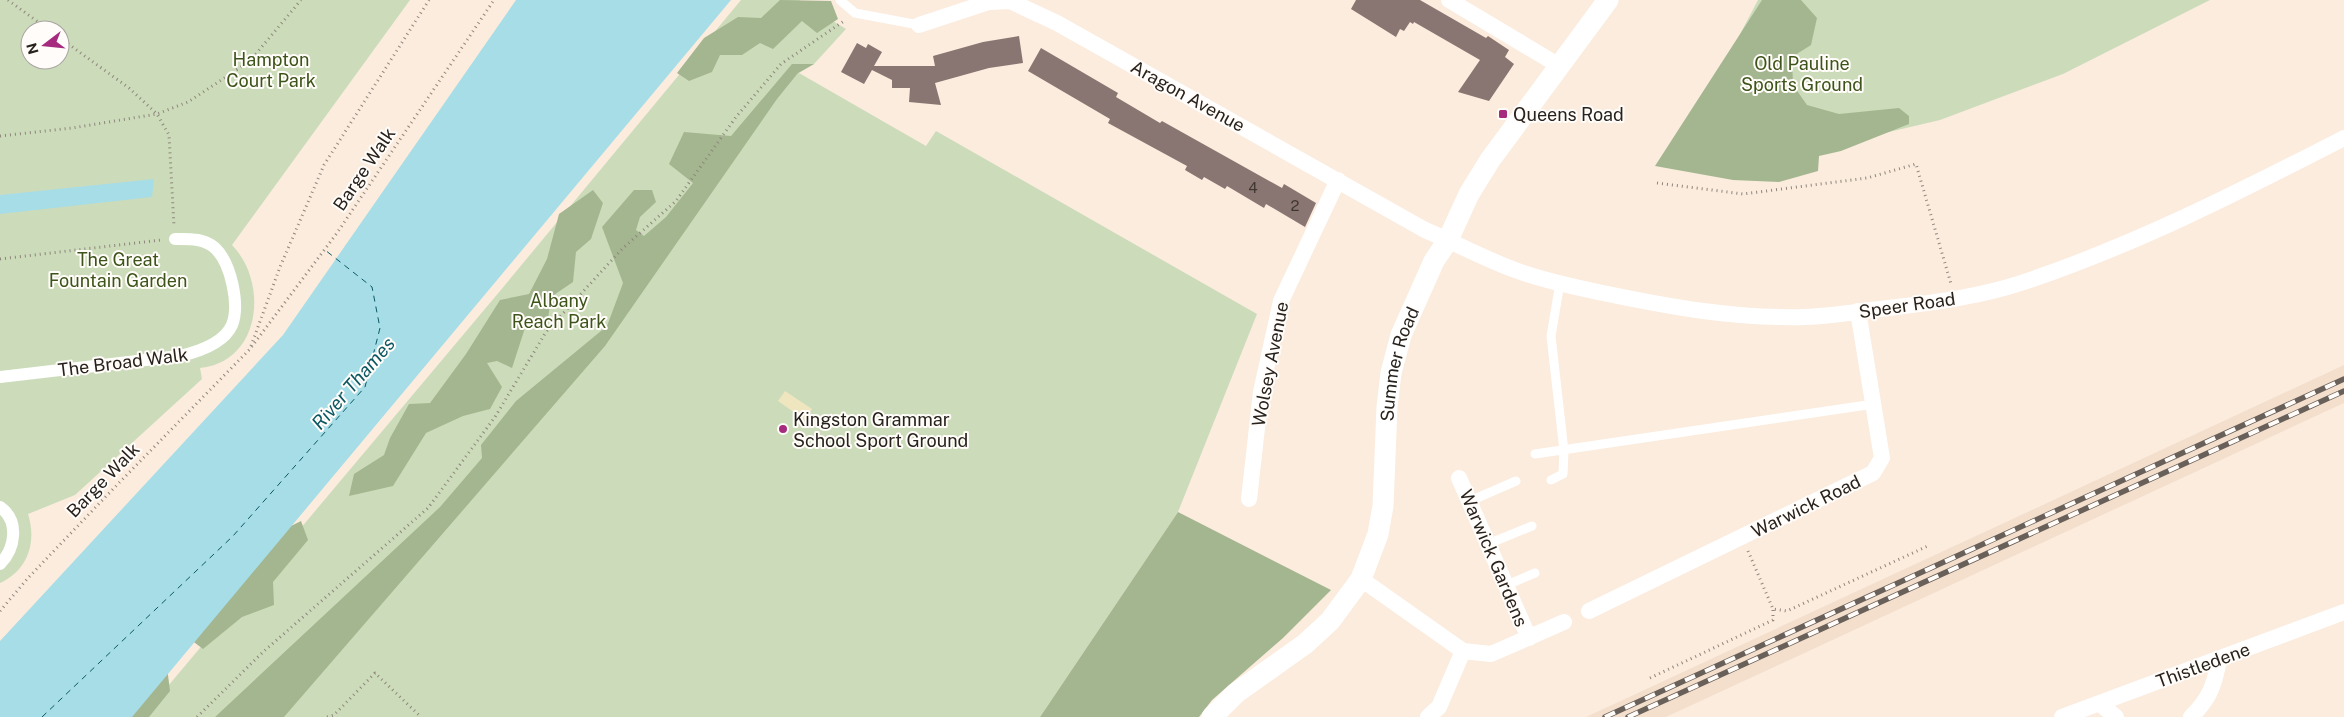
<svg xmlns="http://www.w3.org/2000/svg" width="2344" height="717" viewBox="0 0 2344 717" font-family="'Public Sans',sans-serif">
  <style>
    .built { fill: #f4dfcc }
    .green { fill: #ccdcba; fill-rule: evenodd }
    .forest { fill: #a4b690 }
    .sand { fill: #efe6c0 }
    .water { fill: #a7dde7 }
    .lines { fill: none; stroke-linecap: round; stroke-linejoin: round }
    .ferry { stroke: #0b5863; stroke-width: 1; stroke-dasharray: 6 5; stroke-linecap: butt }
    .building { fill: #897672 }
    .path { stroke: #8f857b; stroke-width: 3; stroke-dasharray: 1 4; stroke-linecap: butt }
    .service { stroke: #fff; stroke-width: 9 }
    .pedestrian { stroke: #fff; stroke-width: 12 }
    .minor { stroke: #fff; stroke-width: 16 }
    .tertiary { stroke: #fff; stroke-width: 21 }
    .rail-casing { stroke: #696059; stroke-width: 5.5 }
    .rail { stroke: #fffcf9; stroke-width: 4; stroke-dasharray: 11; stroke-linecap: butt }
    .poi-dot { fill: #a62b7f; stroke: #fffcf9; stroke-width: 2 }
    .labels { text-anchor: middle; dominant-baseline: central; stroke-width: 4; stroke-linejoin: round; paint-order: stroke }
    .number-label { font-size: 15px; fill: #403732 }
    .park-label { font-size: 18px; fill: #3c5319; stroke: #fffcf9 }
    .street-label { font-size: 18px; fill: #28221d; stroke: #fffcf9 }
    .poi-label { font-size: 18px; fill: #28221d; stroke: #fffcf9; text-anchor: start }
    .water-label { font-size: 19px; font-style: italic; fill: #0b5863; stroke: #fffcf9 }
  </style>
  <rect width="100%" height="100%" fill="#fbecde"/>
  <path class="built" d="M2344,365V403L1666,717H1586Z"/>
  <path class="green" d="M0,0H410L232,245C269,283 261,362 200,368L202,379L75,495L28,514C37,542 28,570 0,583ZM30,30H60V60H30Z
    M741,0H799L846,29L814,64L799,73L926,146L936,131L1257,314L1178,512L1040,717H142L500,291Z
    M1758,0H2210L2063,74L1940,120L1855,140L1718,76Z"/>
  <path class="forest" d="M780,0L831,1L838,19L817,33L802,21L773,49L760,43L742,55H720L712,72L689,81L677,73L704,38L738,17L761,18Z
    M1762,0H1801L1817,18L1811,45L1792,57L1793,85L1807,105L1839,114L1899,108L1909,116V124L1841,151L1819,156L1818,171L1779,182L1733,180L1655,166Z
    M792,64H814L798,73L777,99L605,346L284,717H215L440,507L482,458L481,445L516,401L607,326L623,283L602,227L634,190H652L656,202L640,217L636,230L644,236L666,217L693,183L669,164L684,132L731,136Z
    M593,190L603,203L591,239L576,252L573,282L551,297L547,327L525,328L512,368L497,361L487,363L502,387L490,409L463,416L426,433L393,486L349,496L354,474L384,455L390,438L409,404L430,403L466,354L500,300L529,294L547,259L559,214Z
    M1178,512L1331,590L1283,638L1212,700L1199,717H1040Z
    M301,521L308,540L273,582L274,605L242,617L203,649L186,636L239,552Z
    M167,667L170,691L149,717H99Z"/>
  <path class="sand" d="M785,391L812,409L805,420L778,401Z"/>
  <path class="water" d="M516,0H731L132,717H0V641L283,335Z
    M154,179L152,197L0,214V195Z"/>
  <g class="lines">
    <path class="ferry" d="M42,717L233,536L365,387L380,328L372,287L325,250"/>
  </g>
  <path class="building" d="M1356,0H1420L1486,38L1488,36L1509,50L1505,57L1514,64L1489,101L1458,92L1480,60L1414,22L1413,24L1410,22L1404,31L1400,29L1396,37L1351,9Z
    M1019,36L1023,63L989,68L935,83L941,105L909,102L910,88H892V80L872,70L864,84L841,72L857,43L866,48L868,44L882,52L874,66H935L933,56L983,42Z
    M1041,48L1118,93L1116,97L1160,123L1162,121L1282,188L1284,184L1316,203L1305,227L1266,204L1264,208L1227,186L1225,189L1204,177L1202,180L1185,170L1187,166L1108,123L1110,119L1028,71Z"/>
  <g class="lines">
    <path class="path" d="M8,0L49,30
      M60,38L129,88L157,114L169,135L174,226
      M0,136L72,128L157,114L188,102L250,61L301,0
      M1657,183L1743,194L1867,178L1916,164L1951,284
      M0,259L161,240
      M251,346L280,267L324,165L429,0
      M1748,551L1773,609L1787,611L1930,545
      M0,611L28,578L114,488L250,349L337,233L494,0
      M1650,678L1773,620V609
      M197,717L263,652L428,508L495,417L546,332L622,249L676,201L736,117L781,64L844,21
      M327,717L334,715L375,673L421,717"/>
    <path class="service" d="M840,0L855,13L919,25
      M1535,454L1874,404
      M1551,480L1563,474L1564,451L1551,336L1560,283
      M1470,501L1516,481
      M1488,544L1532,526
      M1507,585L1535,573"/>
    <path class="pedestrian" d="M0,377L180,356C197,352 224,343 232,325C240,305 231,263 215,248C204,238 189,239 175,239
      M0,507C20,521 15,549 0,564"/>
    <path class="minor" d="M1449,0L1558,65
      M919,25L989,2L1010,1L1057,23L1425,230C1456,243 1486,260 1518,271C1545,281 1575,287 1603,293C1670,307 1736,319 1805,317C1836,316 1866,310 1897,307C1938,302 1981,296 2021,283C2133,246 2239,192 2344,138
      M1459,478L1529,638
      M1249,499L1261,392L1281,301L1338,180
      M1361,579L1463,651L1439,707L1428,717
      M1589,611L1873,473L1882,458L1858,311
      M1463,651L1491,654L1564,622
      M2100,704L2116,717
      M2062,717L2344,612
      M2191,717C2210,698 2214,686 2219,660"/>
    <path class="tertiary" id="s1" d="M1212,717L1236,693L1305,644L1330,621L1361,579L1378,534L1383,506L1387,407L1391,373L1401,335L1434,261L1448,240L1469,194L1490,160L1608,0"/>
    <g class="rail-casing">
      <path id="rail" d="M1605,717L2344,379
        M1628,717L2344,391"/>
    </g>
    <use href="#rail" class="rail"/>
  </g>
  <g class="poi-dot">
    <rect x="1498" y="109" width="10" height="10" rx="2.5"/>
    <circle cx="783" cy="429" r="5"/>
  </g>
  <g class="labels">
    <g class="number-label">
      <text x="1253" y="187">4</text>
      <text x="1295" y="205">2</text>
    </g>
    <g class="park-label">
      <text x="271" y="59">Hampton<tspan x="271" dy="21">Court Park</tspan></text>
      <text x="1802" y="63">Old Pauline<tspan x="1802" dy="21">Sports Ground</tspan></text>
      <text x="118" y="259">The Great<tspan x="118" dy="21">Fountain Garden</tspan></text>
      <text x="559" y="300">Albany<tspan x="559" dy="21">Reach Park</tspan></text>
    </g>
    <g class="street-label">
      <text transform="translate(1188 96) rotate(29)">Aragon Avenue</text>
      <text transform="translate(364 169) rotate(-56)">Barge Walk</text>
      <text transform="translate(1907 305) rotate(-8)">Speer Road</text>
      <text transform="translate(123 362) rotate(-7)">The Broad Walk</text>
      <text transform="translate(1270 364) rotate(-79)">Wolsey Avenue</text>
      <text stroke="none"><textPath href="#s1" startOffset="425">Summer Road</textPath></text>
      <text transform="translate(103 480) rotate(-46)">Barge Walk</text>
      <text transform="translate(1806 506) rotate(-26)">Warwick Road</text>
      <text transform="translate(1494 558) rotate(67)">Warwick Gardens</text>
      <text transform="translate(2203 665) rotate(-20)">Thistledene</text>
    </g>
    <g class="poi-label">
      <text x="1513" y="114">Queens Road</text>
      <text x="793" y="419">Kingston Grammar<tspan x="793" dy="21">School Sport Ground</tspan></text>
    </g>
    <g class="water-label">
      <text transform="translate(353 383) rotate(-49)">River Thames</text>
    </g>
  </g>
  <g transform="translate(45 45) rotate(254)"><circle r="24" fill="#fffcf9" stroke="#a9a5a1"/>
  <path d="M0-4L9 19L0 12L-9 19Z" fill="#a62b7f"/>
  <text y="-8" font-size="14" font-weight="bold" text-anchor="middle" fill="#28221d">N</text>
  </g>
</svg>
